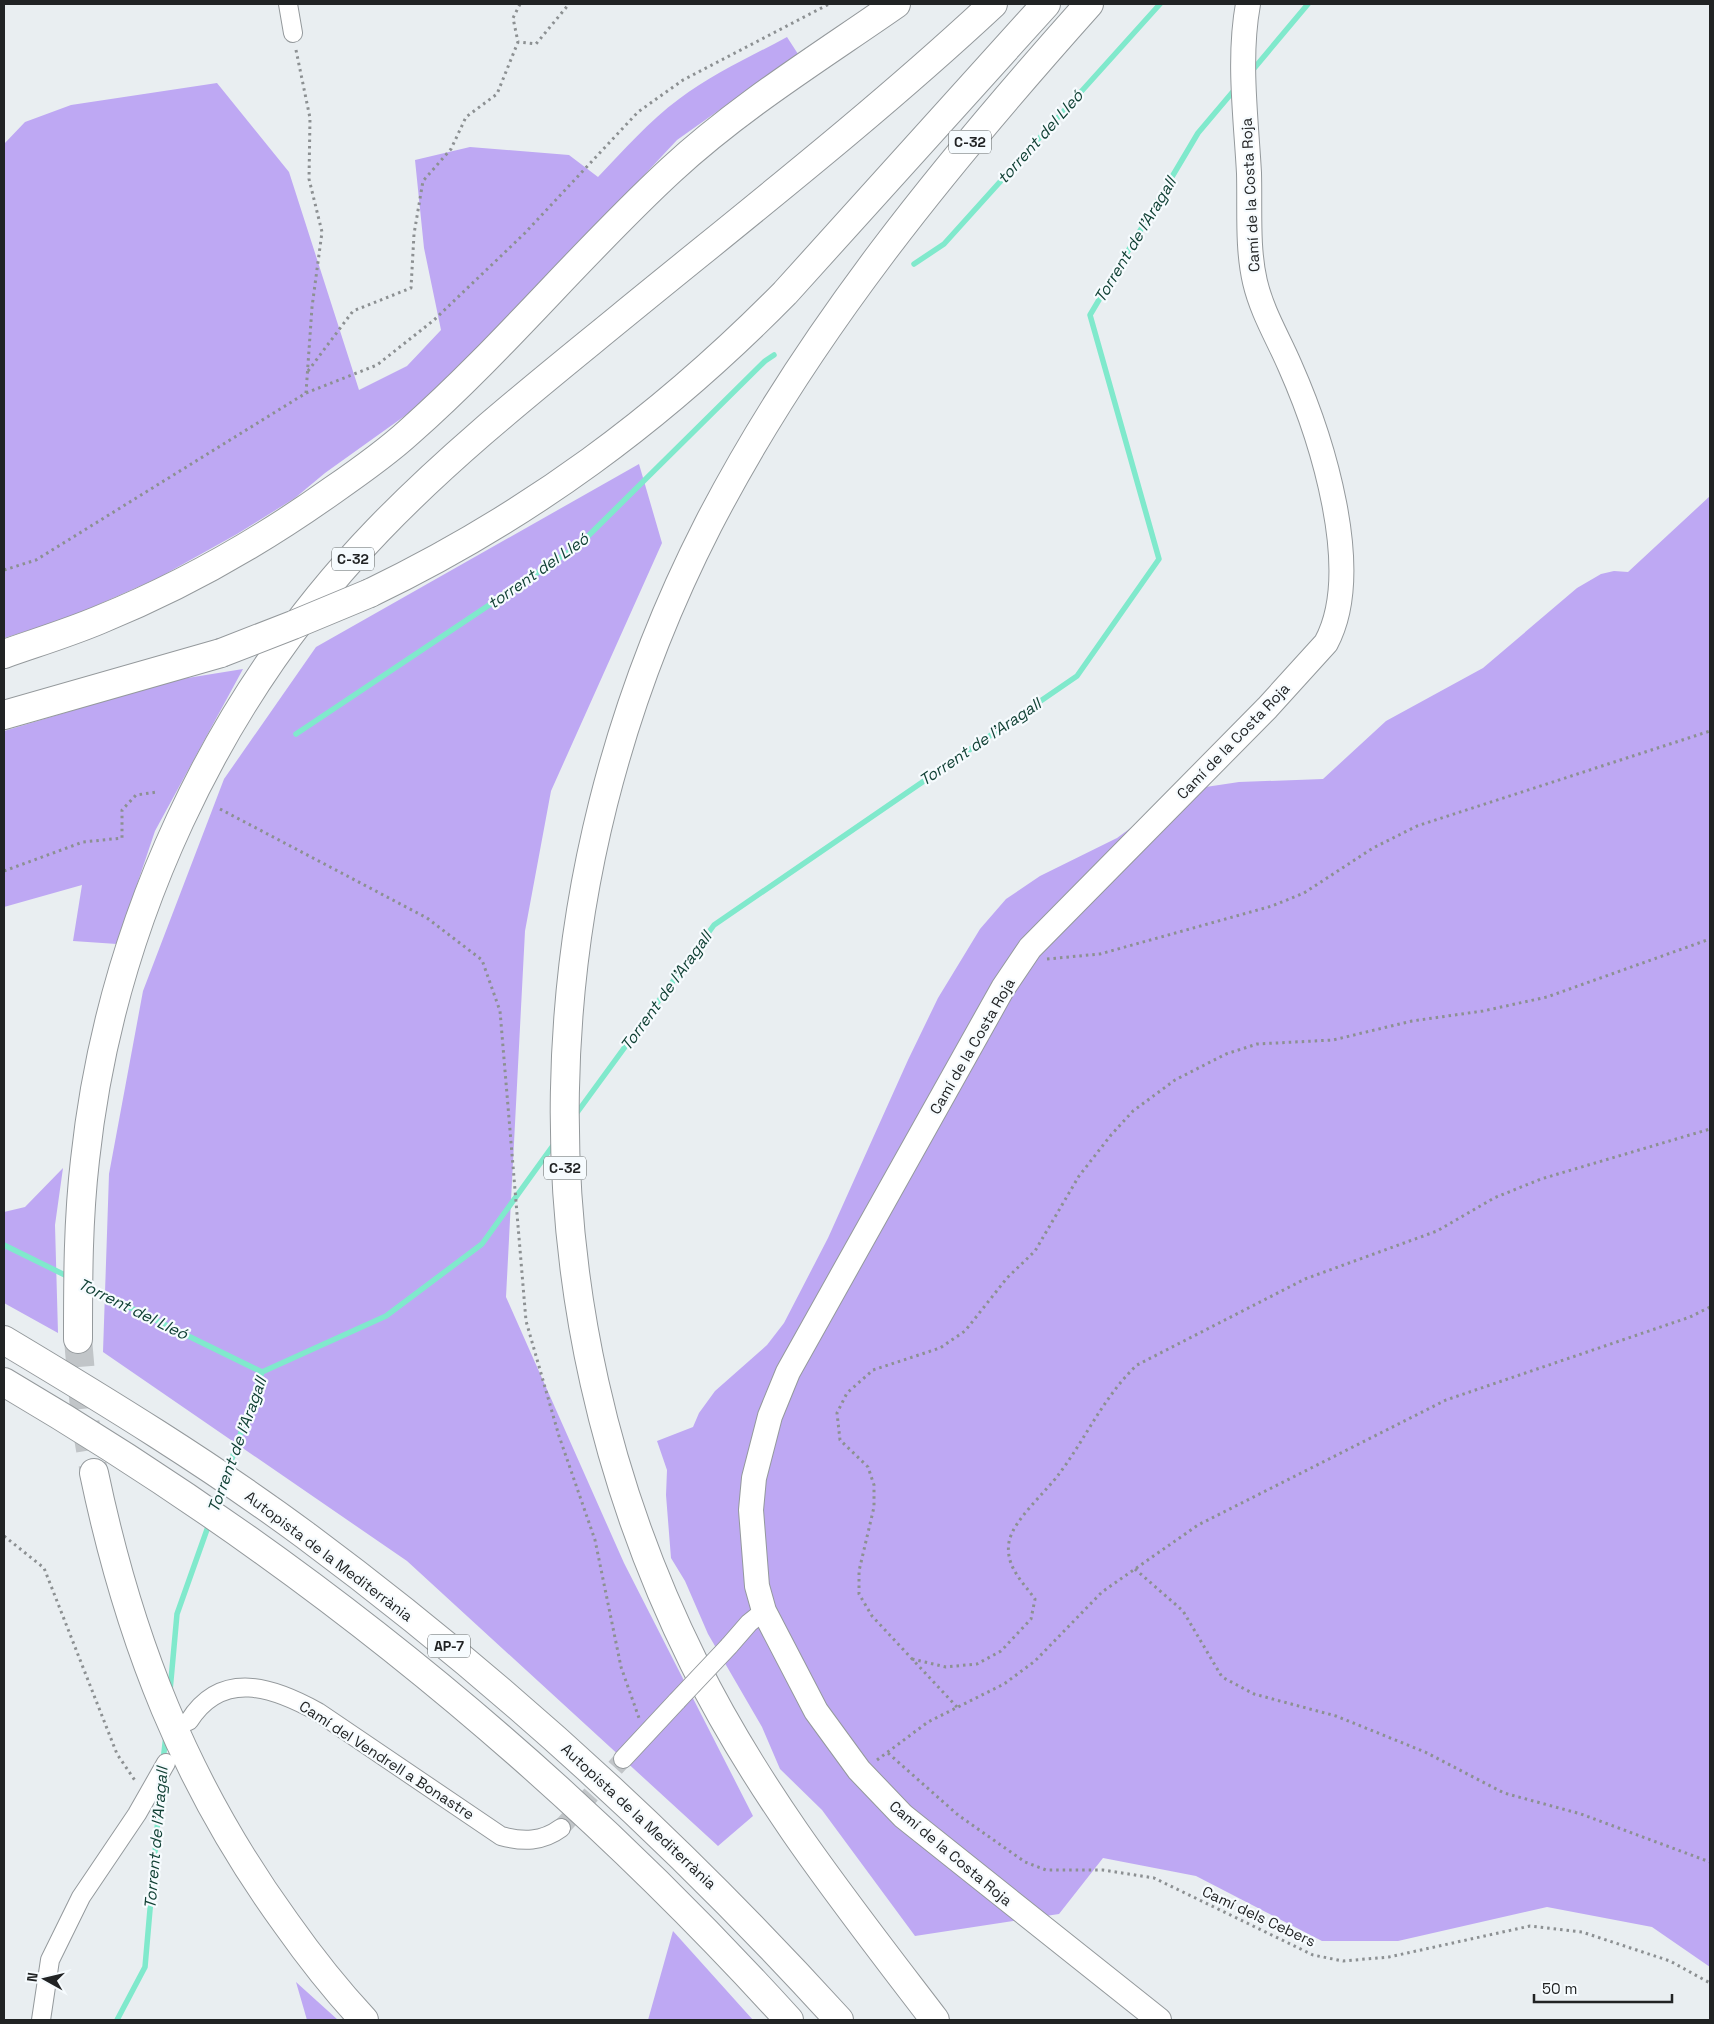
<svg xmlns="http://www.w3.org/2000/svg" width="1714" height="2024" viewBox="0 0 1714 2024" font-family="'Space Grotesk',sans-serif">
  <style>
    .forest { fill: #bea8f3 }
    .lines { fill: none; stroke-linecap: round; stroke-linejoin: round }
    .stream { stroke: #80e9cc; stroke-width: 5.5 }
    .street-tunnel { stroke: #c1c5c8; stroke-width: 18; stroke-dasharray: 18 9; stroke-linecap: butt }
    .highway-tunnel { stroke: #c1c5c8; stroke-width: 28; stroke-dasharray: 28 14; stroke-linecap: butt }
    .street-casing { stroke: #94999c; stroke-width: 20 }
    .secondary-casing { stroke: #94999c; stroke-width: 26 }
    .highway-casing { stroke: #94999c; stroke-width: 30 }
    .path { stroke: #8c9092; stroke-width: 3; stroke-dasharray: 2.5 4; stroke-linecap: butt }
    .street { stroke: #fff; stroke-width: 18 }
    .secondary { stroke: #fff; stroke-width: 24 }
    .highway { stroke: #fff; stroke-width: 28 }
    .street-bridge-casing { stroke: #94999c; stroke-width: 20; stroke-linecap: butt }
    .highway-bridge-casing { stroke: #94999c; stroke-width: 30; stroke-linecap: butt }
    .street-bridge { stroke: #fff; stroke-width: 18 }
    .highway-bridge { stroke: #fff; stroke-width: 28 }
    .labels { text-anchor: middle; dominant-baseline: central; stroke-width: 4.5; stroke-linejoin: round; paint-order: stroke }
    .shield { fill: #f6fbfe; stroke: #616465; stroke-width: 1 }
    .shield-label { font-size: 14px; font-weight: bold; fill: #212324 }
    .street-label { font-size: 15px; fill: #212324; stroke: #f6fbfe }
    .water-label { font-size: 16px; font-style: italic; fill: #114135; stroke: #f6fbfe }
  </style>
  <rect width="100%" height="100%" fill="#e9eef1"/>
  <path class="forest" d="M787,37L798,54L677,140L518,310L466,358L420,405L325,473L295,498L237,534L158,578L68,618L4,638V144L25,122L71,105L217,83L289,172L359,390L407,366L441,330L424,248L415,160L470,147L569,155L598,177C624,150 649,121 679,99C712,74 750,57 787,37Z
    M639,464L662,543L551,791L525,931L506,1297L624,1563L753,1816L718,1846L407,1561L103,1352L109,1174L143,991L224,779L316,647Z
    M1710,496V1967L1652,1927L1547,1907L1398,1941H1322L1196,1876L1103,1858L1059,1914L915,1936L822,1810L780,1769L762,1727L708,1634L685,1581L671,1558L666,1495L667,1470L657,1441L693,1427L699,1413L715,1391L767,1345L784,1323L828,1238L908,1060L938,998L980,929L1006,899L1040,876L1117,838L1151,813L1199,788L1239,782L1323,779L1386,721L1483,668L1577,588L1601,574L1614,571L1628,572Z
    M243,669L155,831L117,944L73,941L82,885L4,907V731L175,680Z
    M63,1168L55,1225L58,1333L4,1303V1212L25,1207Z
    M673,1931L753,2020H648Z
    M296,1982L338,2020H307Z"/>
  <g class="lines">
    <path class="stream" d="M1251,72L1308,4
      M914,264L944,244L1160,4
      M296,734L579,545L765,361L774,355
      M576,1114L714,925L1077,676L1159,559L1090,315L1198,133L1236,88
      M4,1245L71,1278
      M86,1286L262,1372
      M228,1470L262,1372L386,1316L482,1244L557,1140
      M214,1508L222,1486
      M170,1691L177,1614L210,1521
      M163,1761L166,1735
      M117,2020L145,1967L161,1783"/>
    <path class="street-tunnel" d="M561,1828L623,1759"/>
    <path class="highway-tunnel" d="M78,1339L85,1420L94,1473"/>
    <g class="street-casing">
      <path id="street" d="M288,4L293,33
        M729,1646L749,1623L764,1611
        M189,1721C222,1669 273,1687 318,1712L501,1836C523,1842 542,1842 561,1828
        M623,1759L677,1701
        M41,2020L50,1960L81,1897L137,1814L166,1763"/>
    </g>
    <g class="secondary-casing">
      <path id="secondary" d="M1159,2020L903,1816L859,1770L816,1711L764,1611L757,1586L751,1510L754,1478L770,1416L788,1372L1003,988L1030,948L1267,708L1326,643C1365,571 1321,436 1290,366C1278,338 1262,312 1255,282C1247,248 1250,209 1249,173C1246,118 1238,59 1248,4"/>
    </g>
    <g class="highway-casing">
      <path id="highway" d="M370,593C528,517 662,418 785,293L1046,4
        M4,654C35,643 68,633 99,620C183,586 260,542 333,490C359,472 386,453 409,432C502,350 580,254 671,170C739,107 820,57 896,4
        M4,715L221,653
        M78,1339C78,1279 78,1220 85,1160C110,927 215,699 378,530C453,452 538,385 621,317C747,214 875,114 993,4
        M4,1340C106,1401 209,1464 305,1535C499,1679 676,1841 839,2020
        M4,1382C297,1554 561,1769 789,2020
        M94,1473C129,1640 185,1784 286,1923C310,1957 336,1990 364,2020
        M935,2020C848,1906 758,1793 694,1663C514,1301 525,883 708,525C807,333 946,164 1089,4"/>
    </g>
    <path class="path" d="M520,4L513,18L518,42L536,44L569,4
      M296,50L310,118L309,179L322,232L312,307L306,393
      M308,371L353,311L411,288L414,234L423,181L451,149L466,117L497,94L518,42
      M4,570L36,560L306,393L377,365L434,320L525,233L638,112L683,80L829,4
      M220,809L427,918L482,960L500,1011L526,1321L559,1436L595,1540L621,1667L639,1718
      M4,871L83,842L122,838V810L136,795L157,792
      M1047,959L1100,954L1272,906L1304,893L1373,848L1417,826L1710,731
      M4,1536L44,1568L117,1754L136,1782
      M1135,1569L1183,1611L1222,1677L1254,1694L1336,1716L1425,1752L1504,1793L1581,1814L1710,1862
      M912,1659L946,1667L977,1664L1001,1651L1031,1619L1035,1599C1022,1581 1005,1566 1009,1542C1013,1520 1046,1492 1059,1474C1086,1438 1104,1396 1137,1365L1305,1279L1437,1231L1494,1198L1541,1179L1710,1129
      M957,1707L872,1616L859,1594V1571L874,1507V1485L868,1467L840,1440L837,1413L847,1393L873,1370L940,1348L965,1331L1007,1278L1035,1251L1079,1176L1111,1135L1133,1111L1175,1080L1226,1054L1257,1044L1333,1040L1412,1021L1483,1011L1547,997L1710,939
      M888,1753L958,1815L1025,1862L1046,1870H1103L1154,1878L1313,1955L1343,1961L1389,1957L1530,1926L1582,1932L1670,1961L1710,1983
      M877,1760L928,1722L1004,1684L1035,1661L1102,1592L1198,1525L1446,1400L1690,1317L1710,1307"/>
    <use href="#street" class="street"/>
    <use href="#secondary" class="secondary"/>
    <use href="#highway" class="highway"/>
    <g class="street-bridge-casing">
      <path id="street-bridge" d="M677,1701L729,1646"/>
    </g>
    <g class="highway-bridge-casing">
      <path id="highway-bridge" d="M221,653L293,625L370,593"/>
    </g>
    <use href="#street-bridge" class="street-bridge"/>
    <use href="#highway-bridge" class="highway-bridge"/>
  </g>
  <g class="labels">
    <g class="shield">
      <rect x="949" y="130.5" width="42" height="23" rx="4"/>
      <rect x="332" y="547.5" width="42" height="23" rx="4"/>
      <rect x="544" y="1156.5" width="42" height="23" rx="4"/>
      <rect x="428" y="1634.5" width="42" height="23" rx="4"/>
    </g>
    <g class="shield-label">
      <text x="970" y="142">C-32</text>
      <text x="353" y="559">C-32</text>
      <text x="565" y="1168">C-32</text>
      <text x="449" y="1646">AP-7</text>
    </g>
    <g class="street-label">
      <text transform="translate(1250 195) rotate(-93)">Camí de la Costa Roja</text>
      <text transform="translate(1233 741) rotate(-46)">Camí de la Costa Roja</text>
      <text transform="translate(972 1046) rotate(-60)">Camí de la Costa Roja</text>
      <text transform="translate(329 1556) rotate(37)">Autopista de la Mediterrània</text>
      <text transform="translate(387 1760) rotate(33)">Camí del Vendrell a Bonastre</text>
      <text transform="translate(639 1816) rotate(43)">Autopista de la Mediterrània</text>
      <text transform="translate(951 1853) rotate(40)">Camí de la Costa Roja</text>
      <text transform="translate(1259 1916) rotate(25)">Camí dels Cebers</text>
    </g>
    <g class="water-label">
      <text transform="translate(1040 137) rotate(-48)">torrent del Lleó</text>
      <text transform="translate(1135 240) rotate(-59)">Torrent de l'Aragall</text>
      <text transform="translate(538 571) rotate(-35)">torrent del Lleó</text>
      <text transform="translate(980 742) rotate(-34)">Torrent de l'Aragall</text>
      <text transform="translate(666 991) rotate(-54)">Torrent de l'Aragall</text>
      <text transform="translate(133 1309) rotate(26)">Torrent del Lleó</text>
      <text transform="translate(237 1445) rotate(-70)">Torrent de l'Aragall</text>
      <text transform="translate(156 1838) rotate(-85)">Torrent de l'Aragall</text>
    </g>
  </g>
  <rect width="1714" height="2024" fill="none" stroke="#212324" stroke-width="10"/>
  <g transform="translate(45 1979) rotate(278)" stroke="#f6fbfe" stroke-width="4" paint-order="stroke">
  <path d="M0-4L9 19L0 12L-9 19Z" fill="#212324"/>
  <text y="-8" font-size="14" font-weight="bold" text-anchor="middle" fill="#212324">N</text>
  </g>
  <path d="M1534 1994v8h138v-8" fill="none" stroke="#212324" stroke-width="2.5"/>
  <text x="1542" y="1994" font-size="15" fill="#212324" stroke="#f6fbfe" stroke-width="4" paint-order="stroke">50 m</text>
</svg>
